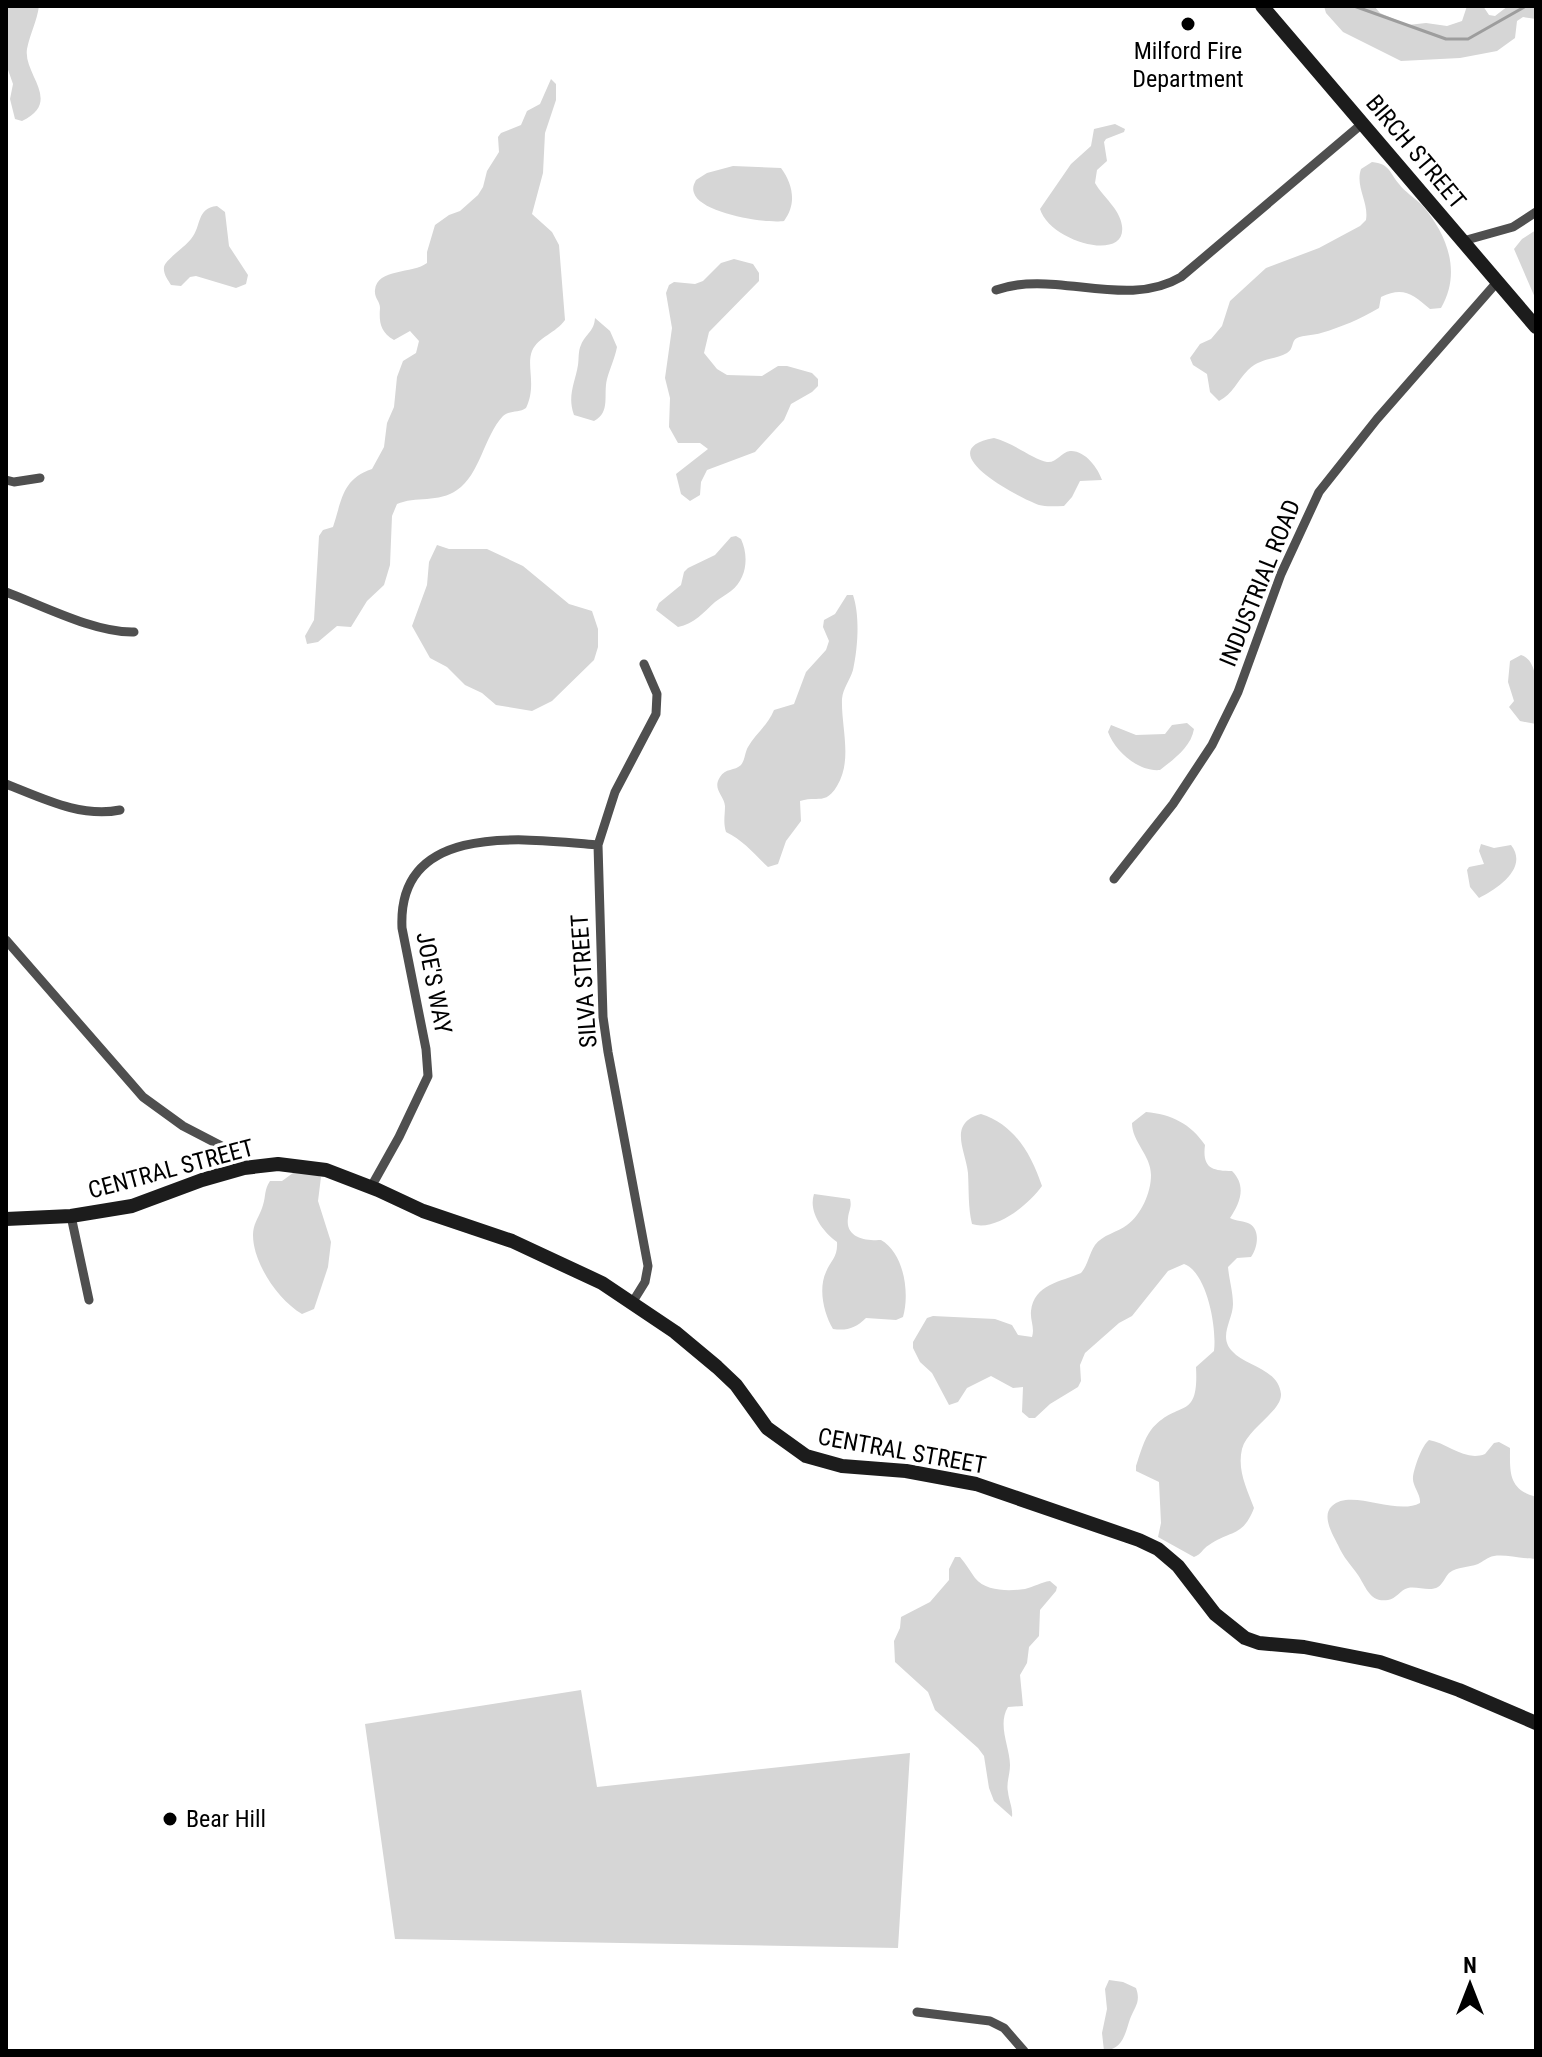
<svg xmlns="http://www.w3.org/2000/svg" width="1542" height="2057" viewBox="0 0 1542 2057" font-family="'Roboto Condensed',sans-serif">
  <style>
    .green { fill: #d6d6d6 }
    .lines { fill: none; stroke-linecap: round; stroke-linejoin: round }
    .stream { stroke: #9d9d9d; stroke-width: 3 }
    .street { stroke: #4f4f4f; stroke-width: 9 }
    .secondary { stroke: #1c1c1c; stroke-width: 14 }
    .poi-dot { fill: #000; stroke: #fff; stroke-width: 3 }
    .labels { text-anchor: middle; dominant-baseline: central; stroke-width: 7; stroke-linejoin: round; paint-order: stroke }
    .poi-label { font-size: 24px; fill: #000; stroke: #fff }
    .street-label { font-size: 24px; fill: #000; stroke: #fff }
  </style>
  <rect width="100%" height="100%" fill="#fff"/>
  <path class="green" d="M6,6H39C37,21 30,34 27,49C23,75 63,101 22,121L15,119L10,99L13,84L6,64Z
    M1324,6H1374L1380,13L1408,25L1426,23L1447,26L1462,21L1467,6H1483L1489,15L1495,16L1508,6H1536V19L1523,17L1517,21L1515,38L1497,51L1460,58L1401,61L1343,32L1326,13Z
    M551,79L556,84V100L545,133L543,173L532,214L552,232L559,245L565,320C556,333 538,337 532,351C526,366 537,385 526,408C519,413 510,410 503,416C484,436 480,475 457,490C439,503 415,496 397,504L392,516L390,565L384,585L367,601L351,627L337,626L318,642L307,644L305,636L314,620L319,536L323,530L333,527C342,500 342,479 372,469L384,447L387,423L394,407L397,377L403,361L416,353L419,341L410,331L394,340C380,332 379,322 380,308C380,301 374,298 375,290C377,268 413,274 427,263V252L435,225L449,215L460,211L478,195L483,187L487,171L499,152L498,137L501,133L521,125L527,111L540,104Z
    M1115,124L1125,129L1124,132L1106,139L1104,142L1107,161L1097,170L1095,183C1103,197 1120,209 1122,226C1127,263 1050,242 1040,209L1071,164L1091,146L1094,129Z
    M1372,162C1390,164 1389,172 1399,184C1405,192 1415,198 1422,205C1447,234 1462,272 1441,308L1430,309C1413,294 1403,286 1381,297L1379,308C1360,319 1342,327 1321,333C1315,335 1303,335 1297,338C1291,341 1294,349 1287,353C1275,360 1262,357 1248,370C1237,381 1233,394 1219,401L1210,392L1207,374L1193,365L1190,358L1200,344L1211,339L1222,326L1230,301L1266,268L1319,248L1360,226L1366,220C1369,202 1355,187 1361,169Z
    M733,166L781,168C793,184 797,204 784,221C766,224 700,213 694,193C692,188 694,184 696,180L707,173Z
    M217,206L225,212L229,246L248,275L246,284L236,288L196,276L190,277L181,286L171,285C168,280 163,274 164,267C165,260 185,247 191,239C202,226 196,208 217,206Z
    M1536,230V300L1514,249L1522,239Z
    M734,259L753,264L759,273V281L709,332L704,353L717,369L727,375L762,376L778,366H787L812,373L818,379V386L812,392L791,404L784,420L755,452L707,470L701,482L700,495L690,501L681,494L676,474L708,449L700,443H678L669,427L670,398L665,378L672,328L666,293L669,285L674,282L695,284L703,281L721,263Z
    M595,318L610,331L617,347C615,358 610,368 607,379C603,395 611,412 594,421L574,415C567,396 575,383 578,365C579,359 578,351 581,345C586,333 594,332 595,318Z
    M994,438C1012,442 1034,460 1047,462C1057,463 1061,452 1070,451C1085,450 1098,468 1102,480L1080,481L1072,497L1064,506C1056,506 1046,507 1039,505C1017,497 928,450 994,438Z
    M736,536L741,539C749,556 747,579 731,591C726,595 720,598 715,602C704,612 694,624 678,627L656,610L659,603L681,585L684,572L688,568L715,555L731,537Z
    M437,545L449,549H487L523,566L569,604L592,611L598,629V647L594,660L552,701L532,711L496,705L482,693L465,685L447,667L430,658L412,626L427,585L429,562Z
    M847,595H853C860,616 858,647 853,670C850,680 843,688 842,699C841,727 853,760 837,786C825,806 817,795 800,801L801,821L786,841L778,864L768,867C754,854 743,840 726,832C723,822 725,816 725,806C724,795 712,789 720,777C725,768 735,771 741,765C745,760 745,752 748,747C756,733 768,725 774,710L794,704L806,672L826,650L829,641L823,627L824,620L835,614Z
    M1521,655C1542,661 1536,705 1536,724L1520,721L1509,707L1514,701L1508,682L1510,661Z
    M1187,723L1194,729C1191,747 1174,759 1160,770C1138,772 1115,751 1108,732L1111,725L1136,735L1165,734L1172,725Z
    M1481,844L1494,848L1511,845C1529,868 1497,889 1479,898L1470,887L1467,870L1469,867L1484,864L1479,851Z
    M1146,1112C1171,1114 1191,1124 1205,1145C1202,1168 1212,1171 1232,1171C1247,1186 1240,1203 1230,1218C1235,1221 1245,1221 1250,1224C1261,1231 1257,1249 1251,1257L1237,1258L1228,1267C1229,1279 1233,1292 1233,1304C1233,1320 1218,1336 1232,1351C1246,1367 1278,1368 1281,1394C1282,1411 1247,1429 1242,1449C1237,1470 1247,1489 1254,1508C1243,1537 1231,1530 1209,1545C1202,1549 1202,1554 1194,1557L1158,1537L1161,1523L1159,1482L1136,1471V1466C1140,1454 1144,1439 1151,1430C1178,1398 1199,1423 1196,1367L1214,1351C1217,1328 1207,1272 1184,1264L1168,1271L1132,1316L1119,1323L1085,1353L1080,1365L1081,1381L1078,1387L1050,1404L1035,1418H1029L1022,1412L1023,1387L1013,1388L991,1376L967,1388L958,1402L949,1405L932,1373L920,1362L913,1348V1342L927,1318L933,1316L995,1319L1012,1325L1018,1335L1032,1337C1035,1328 1030,1320 1031,1311C1034,1284 1061,1282 1081,1273C1088,1265 1089,1254 1095,1245C1102,1235 1118,1232 1127,1225C1141,1215 1151,1193 1151,1175C1151,1155 1132,1142 1132,1123Z
    M981,1114C1015,1125 1031,1154 1042,1186C1029,1204 996,1232 972,1224C968,1207 969,1191 968,1173C966,1151 947,1123 981,1114Z
    M293,1173H313L321,1177L318,1201L331,1242L328,1267L314,1309L302,1314C278,1300 253,1263 253,1235C253,1223 260,1216 263,1205C266,1196 264,1190 270,1181H282Z
    M814,1194L850,1199C852,1207 849,1210 848,1218C845,1238 866,1241 881,1240C904,1253 910,1293 903,1317L896,1320L866,1318C856,1328 847,1331 833,1329C824,1314 818,1289 826,1272C831,1260 838,1257 837,1242C823,1232 808,1212 814,1194Z
    M1429,1440C1448,1443 1465,1462 1485,1454L1494,1443L1499,1442L1510,1448C1510,1472 1508,1489 1536,1497V1559C1523,1559 1505,1554 1494,1556C1487,1557 1483,1562 1478,1564C1468,1568 1458,1566 1449,1573C1445,1577 1443,1584 1438,1587C1430,1592 1417,1586 1408,1588C1400,1590 1396,1599 1388,1600C1370,1603 1366,1587 1358,1575C1351,1565 1343,1557 1338,1545C1333,1535 1321,1516 1332,1506C1351,1488 1396,1516 1420,1503C1421,1494 1412,1486 1413,1477C1414,1468 1422,1445 1429,1440Z
    M955,1557H960C966,1564 970,1571 975,1578C986,1592 1010,1591 1025,1589C1034,1587 1041,1582 1050,1581L1057,1587L1056,1591L1040,1610L1039,1636L1029,1647L1027,1663L1020,1675L1023,1706L1008,1707C997,1725 1010,1747 1010,1765C1010,1775 1006,1783 1008,1792C1009,1801 1013,1808 1012,1817L994,1801L989,1788L984,1756L978,1748L935,1710L928,1692L895,1662L894,1641L900,1628L901,1617L930,1602L949,1580V1569Z
    M581,1690L597,1787L910,1753L898,1948L395,1939L365,1724Z
    M1109,1980L1123,1982L1136,1988C1141,2002 1135,2006 1130,2019C1125,2034 1123,2049 1104,2051L1102,2033L1107,2009L1105,1989Z"/>
  <g class="lines">
    <path class="stream" d="M1354,6L1446,39H1468L1526,6"/>
    <path class="street" d="M1463,241L1513,227L1536,212
      M996,290C1054,269 1126,310 1181,277L1363,123
      M6,480L14,482L40,478
      M6,592C43,606 95,633 134,632
      M6,784C42,798 81,818 120,810
      M1114,879L1173,804L1212,745L1238,692L1281,574L1319,492L1377,419L1498,281
      M6,940L143,1097L183,1126L235,1153L244,1168
      M371,1187L399,1137L428,1076L426,1049L402,928C397,820 527,839 598,845
      M71,1216L89,1300
      M632,1303L645,1282L648,1266L608,1052L603,1017L598,845L615,792L656,714L657,694L644,664
      M917,2012L990,2021L1004,2028L1024,2051"/>
    <path class="secondary" d="M1262,6L1536,327
      M6,1219L71,1216L132,1206L202,1180L244,1168L278,1164L326,1170L378,1190L423,1211L512,1241L602,1283L675,1332L717,1367L736,1385L767,1428L806,1456L842,1466L906,1471L976,1484L1139,1540L1158,1549L1178,1566L1215,1614L1245,1638L1259,1643L1304,1647L1380,1662L1459,1690L1536,1723"/>
  </g>
  <g class="poi-dot">
    <circle cx="1188" cy="24" r="8"/>
    <circle cx="170" cy="1819" r="8"/>
  </g>
  <g class="labels">
    <g class="poi-label">
      <text x="1188" y="51">Milford Fire<tspan x="1188" dy="28">Department</tspan></text>
      <text x="186" y="1819" text-anchor="start">Bear Hill</text>
    </g>
    <g class="street-label">
      <text transform="translate(1416 152) rotate(50)">BIRCH STREET</text>
      <text transform="translate(1260 583) rotate(-68)">INDUSTRIAL ROAD</text>
      <text transform="translate(584 981) rotate(-94)">SILVA STREET</text>
      <text transform="translate(434 983) rotate(79)">JOE'S WAY</text>
      <text transform="translate(171 1169) rotate(-15)">CENTRAL STREET</text>
      <text transform="translate(902 1451) rotate(10)">CENTRAL STREET</text>
    </g>
  </g>
  <rect width="1542" height="2057" fill="none" stroke="#000000" stroke-width="16"/>
  <g transform="translate(1470 1985)" stroke="#ffffff" stroke-width="6" paint-order="stroke">
  <path d="M0-6L14 30L0 20L-14 30Z" fill="#000000"/>
  <text y="-12" font-size="22" font-weight="bold" text-anchor="middle" fill="#000000">N</text>
  </g>
</svg>
